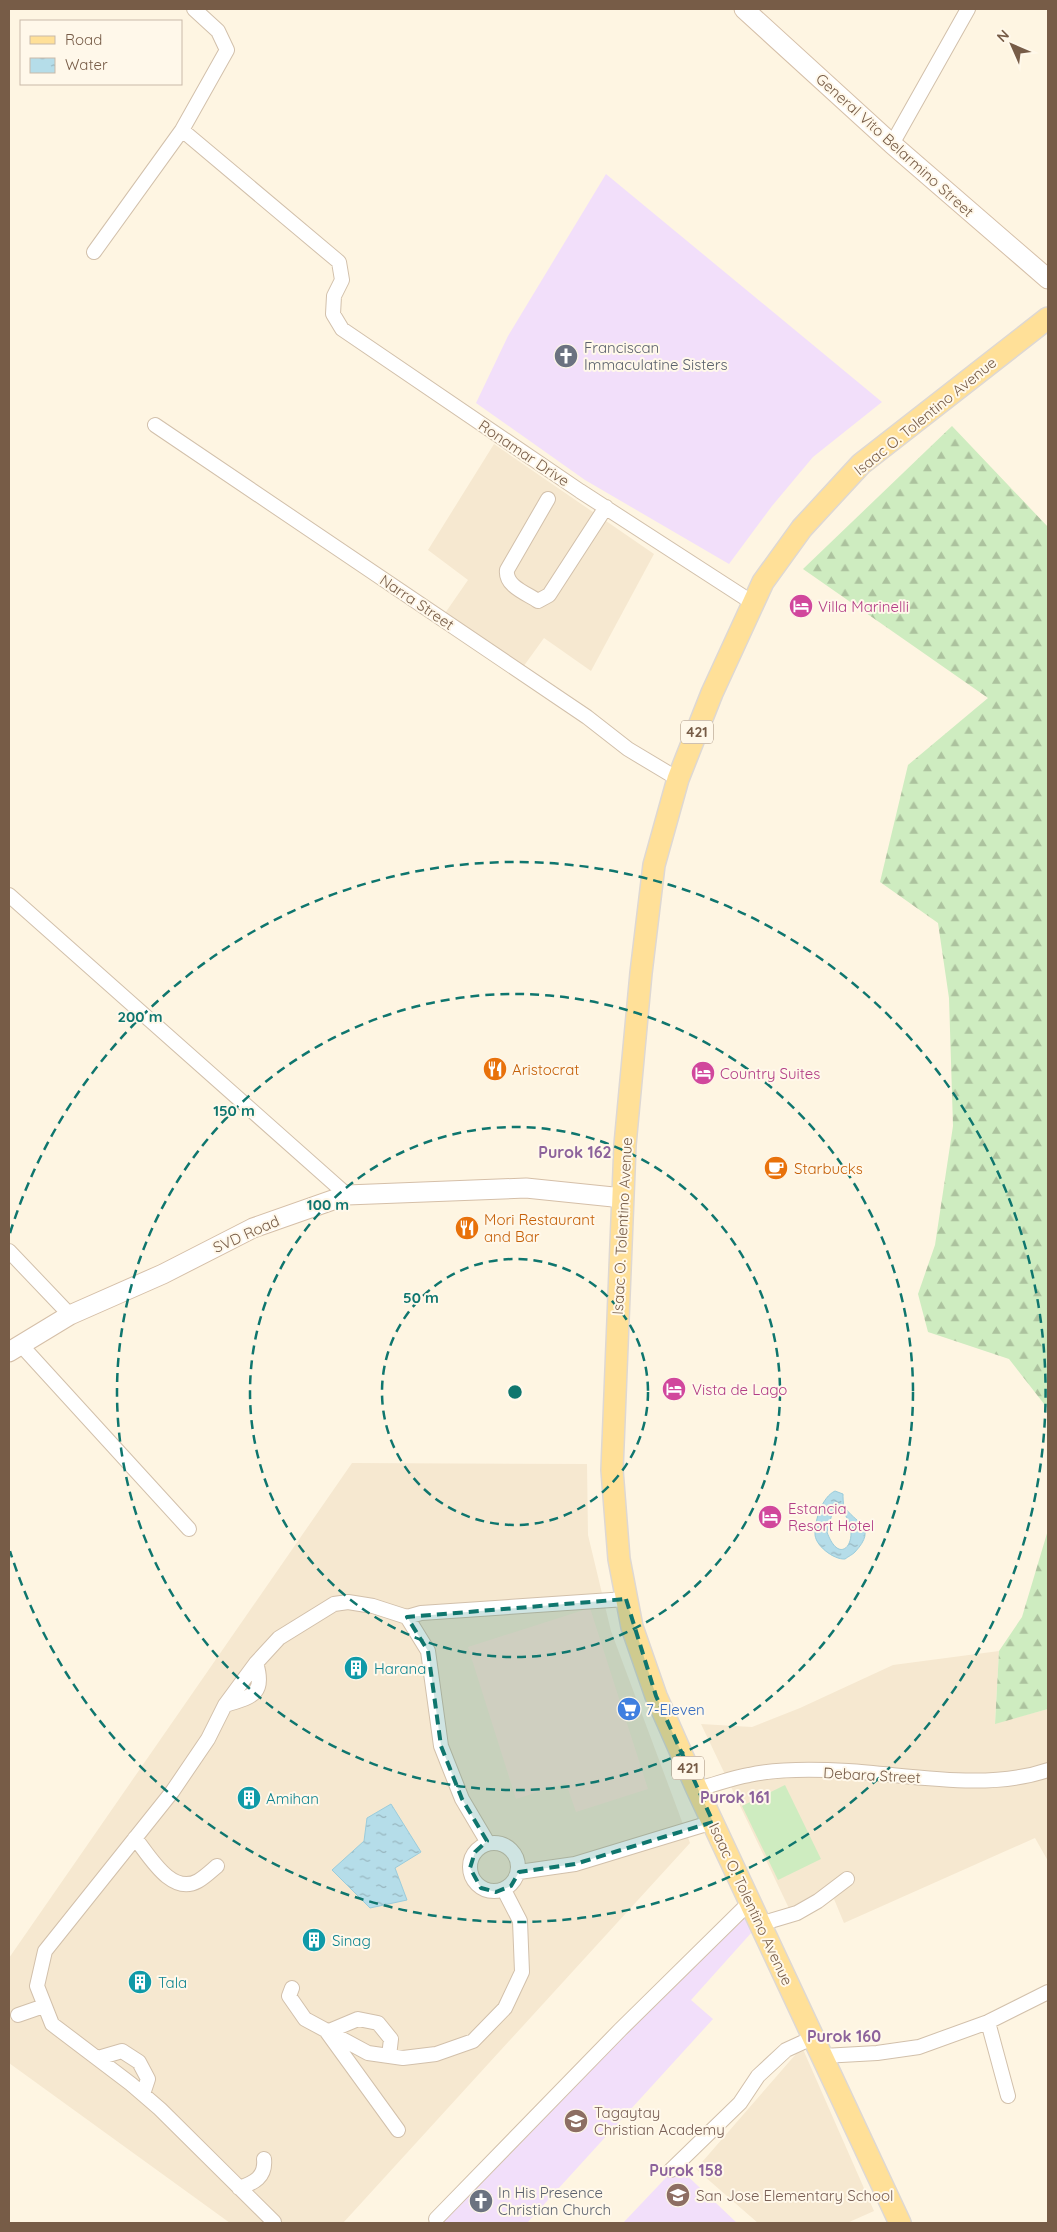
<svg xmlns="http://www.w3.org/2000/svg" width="1057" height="2232" viewBox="0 0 1057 2232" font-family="Quicksand,sans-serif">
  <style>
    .residential { fill: #f6e8d0 }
    .commercial { fill: #ffe5d5 }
    .education { fill: #f2dffa }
    .forest { fill: url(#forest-firs) }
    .garden { fill: #ceecc0 }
    .water { fill: url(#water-ripples); stroke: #9bccdb; fill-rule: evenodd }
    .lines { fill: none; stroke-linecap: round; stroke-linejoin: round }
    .street-casing { stroke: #d2c0ab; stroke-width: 16 }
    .secondary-casing { stroke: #d5bfa8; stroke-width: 21 }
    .primary-casing { stroke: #ded8d3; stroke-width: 24 }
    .street { stroke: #fff; stroke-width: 14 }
    .secondary { stroke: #fff; stroke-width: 19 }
    .primary { stroke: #ffe098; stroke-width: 21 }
    .marked { fill: #0f766e; fill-opacity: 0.2; stroke: #0f766e; stroke-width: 4; stroke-dasharray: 10 6; stroke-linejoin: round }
    .ring { fill: none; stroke: #0f766e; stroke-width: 2.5; stroke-dasharray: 9 6 }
    .labels { text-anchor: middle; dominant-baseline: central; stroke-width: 4; stroke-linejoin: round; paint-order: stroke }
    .shield { fill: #fff8ea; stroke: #a08b78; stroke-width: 1 }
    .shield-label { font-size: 14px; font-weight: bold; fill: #775c47 }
    .street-label { font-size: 15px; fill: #775c47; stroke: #fff8ea }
    .worship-label { font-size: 15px; fill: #5b616d; stroke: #fff8ea; text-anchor: start }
    .hotel-label { font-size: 15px; fill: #b23c85; stroke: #fff8ea; text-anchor: start }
    .food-label { font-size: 15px; fill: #c56008; stroke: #fff8ea; text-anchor: start }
    .culture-label { font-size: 15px; fill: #0d838f; stroke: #fff8ea; text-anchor: start }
    .shop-label { font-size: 15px; fill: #366cbe; stroke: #fff8ea; text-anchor: start }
    .education-label { font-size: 15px; fill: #785e54; stroke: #fff8ea; text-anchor: start }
    .neighbourhood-label { font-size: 16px; font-weight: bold; fill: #8c629b; stroke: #fff8ea }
    .centre { fill: #0f766e; stroke: #fff8ea; stroke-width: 2.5 }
    .ring-label { font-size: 15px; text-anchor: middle; font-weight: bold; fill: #0f766e; stroke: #fff8ea; stroke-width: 4; stroke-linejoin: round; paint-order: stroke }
  </style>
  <defs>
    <pattern id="forest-firs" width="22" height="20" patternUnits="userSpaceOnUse" patternTransform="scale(1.25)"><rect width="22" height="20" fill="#ceecc0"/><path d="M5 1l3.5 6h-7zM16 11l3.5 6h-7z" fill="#acc29e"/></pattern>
    <pattern id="water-ripples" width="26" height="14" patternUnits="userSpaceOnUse" patternTransform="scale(1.25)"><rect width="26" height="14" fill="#b5dde9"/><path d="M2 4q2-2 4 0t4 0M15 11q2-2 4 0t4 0" fill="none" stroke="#98b6bf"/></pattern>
  </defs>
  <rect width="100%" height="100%" fill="#fef5e2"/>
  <path class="residential" d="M494,444L654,554L591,671L544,638L518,674L441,619L468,580L428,550Z
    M352,1463L587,1464L588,1535L611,1631L690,1843L343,2223H230L9,2063V1958Z
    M999,1651L995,1723L1048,1709V1861L1035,1838L844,1923L834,1899L795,1921L701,1724L752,1727L800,1708L893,1665Z
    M802,2047L874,2211L847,2223H758L696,2169Z"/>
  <path class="commercial" d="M590,1608L648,1789L576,1812L566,1783L516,1799L468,1647Z"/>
  <path class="education" d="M606,174L882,402L813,457L772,506L729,564L585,480L476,403L508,336Z
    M739,1902L752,1932L691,2000L713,2019L527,2223H437Z
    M677,2166L737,2223H623Z"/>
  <path class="forest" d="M952,426L1048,527V1409L1009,1359L928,1332L918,1294L935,1245L953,1126L949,998L938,923L880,882L908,765L988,698L803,569Z
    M1048,1530V1709L995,1724L999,1651L1022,1617Z"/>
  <path class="garden" d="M785,1785L821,1859L778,1880L742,1806Z"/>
  <path class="water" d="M835,1491L843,1494C843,1497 843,1503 844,1506C854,1523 879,1526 855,1552C852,1555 849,1556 845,1559C834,1560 814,1545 815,1533C815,1520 822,1497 835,1491ZM836,1510L843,1512C863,1536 841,1571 827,1532L832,1514Z
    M391,1804L421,1852L395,1868L407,1900L370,1908L332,1870L364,1841L367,1818Z"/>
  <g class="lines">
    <g class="street-casing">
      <path id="street" d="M182,130L339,262L342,280L334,296L333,314L342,329L580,491L753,603
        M892,144L968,9
        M94,252L182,130L227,50L218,31L194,9
        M155,425L587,717L628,749L678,779
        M548,499L507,570C505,586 526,593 538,601L549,595L606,507
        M9,895L347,1195
        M9,1251L70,1315
        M21,1345L189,1529
        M407,1617L428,1651L441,1746L462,1799L488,1843
        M225,1705C251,1697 266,1695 256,1663
        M697,1789C714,1785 731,1778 749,1775C780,1768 816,1769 848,1771C911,1775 987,1791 1048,1770
        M135,1838C149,1855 171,1896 198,1881C205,1877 211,1871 217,1866
        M470 1867a24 24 0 1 1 48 0a24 24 0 1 1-48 0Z
        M519,1872L575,1864L713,1822
        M760,1924L797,1913L818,1901L847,1879
        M292,1988L289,1996L305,2019L368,2053L403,2058L436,2054L473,2041L505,2008L522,1972L520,1921L504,1890
        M18,2015L44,2006
        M988,2022L1008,2096
        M389,2056L391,2039L378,2023L358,2019L327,2032L398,2130
        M823,2056L877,2053L919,2047L988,2022L1048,1992
        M98,2058L122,2051L139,2062L148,2079L143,2094
        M671,2170L740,2103L758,2076L786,2050L810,2039L813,2036
        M239,2188C254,2183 266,2177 264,2159
        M436,2219L620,2030L747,1905L748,1897
        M274,2222L160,2109L131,2084L52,2024L37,1986L45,1951L172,1792L208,1739L225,1705L256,1663L279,1638L334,1604L348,1602L373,1606L407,1617L421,1613L626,1599"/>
    </g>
    <g class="secondary-casing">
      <path id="secondary" d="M744,9L892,144L1048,279
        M9,1352L70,1315L163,1274L253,1228L347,1195L526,1188L623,1198"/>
    </g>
    <g class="primary-casing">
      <path id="primary" d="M900,2223L697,1789L656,1696L632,1627L619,1559L612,1470L625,1145L641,973L654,865L678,779L712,693L763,582L802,528L861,464L1048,318"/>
    </g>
    <use href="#street" class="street"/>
    <use href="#secondary" class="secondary"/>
    <use href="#primary" class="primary"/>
  </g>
  <path class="marked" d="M626,1599L656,1696L713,1822L575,1864L519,1872L511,1886L496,1892L481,1888L470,1868L475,1852L487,1841L462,1799L441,1746L428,1651L407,1617Z"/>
  <g class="ring">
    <circle cx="515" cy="1392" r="133"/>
    <circle cx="515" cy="1392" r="265"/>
    <circle cx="515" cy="1392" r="398"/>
    <path d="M10 1233A530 530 0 1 1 10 1551"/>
  </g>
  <defs>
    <g id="church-disc" transform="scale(1.25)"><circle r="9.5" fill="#6b7280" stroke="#fff8ea"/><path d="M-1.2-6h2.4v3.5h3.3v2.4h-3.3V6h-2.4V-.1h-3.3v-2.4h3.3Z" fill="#fff"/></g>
    <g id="hotel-disc" transform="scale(1.25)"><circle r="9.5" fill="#d1479c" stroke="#fff8ea"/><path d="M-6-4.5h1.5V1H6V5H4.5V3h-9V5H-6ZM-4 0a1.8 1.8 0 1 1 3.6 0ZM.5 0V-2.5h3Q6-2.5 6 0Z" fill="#fff"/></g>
    <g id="restaurant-disc" transform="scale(1.25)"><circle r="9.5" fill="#e8710a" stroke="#fff8ea"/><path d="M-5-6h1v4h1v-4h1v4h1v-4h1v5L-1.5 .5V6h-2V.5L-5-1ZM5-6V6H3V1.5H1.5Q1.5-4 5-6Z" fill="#fff"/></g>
    <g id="cafe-disc" transform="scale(1.25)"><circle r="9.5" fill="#e8710a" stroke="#fff8ea"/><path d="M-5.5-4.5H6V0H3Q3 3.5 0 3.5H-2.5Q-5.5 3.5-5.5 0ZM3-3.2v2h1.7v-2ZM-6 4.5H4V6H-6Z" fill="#fff"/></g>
    <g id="building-disc" transform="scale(1.25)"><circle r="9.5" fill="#0f9aa8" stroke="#fff8ea"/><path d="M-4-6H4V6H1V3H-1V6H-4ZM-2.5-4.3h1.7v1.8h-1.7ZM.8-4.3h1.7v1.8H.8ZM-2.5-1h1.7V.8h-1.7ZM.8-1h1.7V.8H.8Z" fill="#fff"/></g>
    <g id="supermarket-disc" transform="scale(1.25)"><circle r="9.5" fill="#3f7fe0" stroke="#fff8ea"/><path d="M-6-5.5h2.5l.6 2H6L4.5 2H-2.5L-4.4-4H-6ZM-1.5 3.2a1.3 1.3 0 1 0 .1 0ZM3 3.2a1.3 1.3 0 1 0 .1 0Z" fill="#fff"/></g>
    <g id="school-disc" transform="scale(1.25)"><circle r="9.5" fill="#8d6e63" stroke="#fff8ea"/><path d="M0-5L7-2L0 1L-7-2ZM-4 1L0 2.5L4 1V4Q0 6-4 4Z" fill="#fff"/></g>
  </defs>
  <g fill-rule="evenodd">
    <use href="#church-disc" x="566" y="356"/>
    <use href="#hotel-disc" x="801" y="606"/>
    <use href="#restaurant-disc" x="495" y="1069"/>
    <use href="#hotel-disc" x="703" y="1073"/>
    <use href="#cafe-disc" x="776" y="1168"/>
    <use href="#restaurant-disc" x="467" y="1228"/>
    <use href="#hotel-disc" x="674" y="1389"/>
    <use href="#hotel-disc" x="770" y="1517"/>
    <use href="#building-disc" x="356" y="1668"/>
    <use href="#supermarket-disc" x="629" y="1709"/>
    <use href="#building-disc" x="249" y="1798"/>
    <use href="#building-disc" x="314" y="1940"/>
    <use href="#building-disc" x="140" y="1982"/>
    <use href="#school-disc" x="576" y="2121"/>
    <use href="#school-disc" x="678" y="2195"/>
    <use href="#church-disc" x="481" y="2201"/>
  </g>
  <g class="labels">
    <g class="shield">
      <rect x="681" y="720.5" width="32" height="23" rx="4"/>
      <rect x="672" y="1756.5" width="32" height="23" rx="4"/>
    </g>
    <g class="shield-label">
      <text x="697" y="732">421</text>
      <text x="688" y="1768">421</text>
    </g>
    <g class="street-label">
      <text transform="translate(895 145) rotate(42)">General Vito Belarmino Street</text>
      <text transform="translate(925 416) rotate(-39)">Isaac O. Tolentino Avenue</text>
      <text transform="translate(524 453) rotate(34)">Ronamar Drive</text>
      <text transform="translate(417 602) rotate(34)">Narra Street</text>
      <text transform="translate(622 1226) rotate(-87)">Isaac O. Tolentino Avenue</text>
      <text transform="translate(246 1234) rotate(-24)">SVD Road</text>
      <text transform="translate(872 1775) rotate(3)">Debara Street</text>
      <text transform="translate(751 1904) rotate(65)">Isaac O. Tolentino Avenue</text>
    </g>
    <g class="worship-label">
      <text x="584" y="347">Franciscan<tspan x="584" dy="17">Immaculatine Sisters</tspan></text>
      <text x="498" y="2192">In His Presence<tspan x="498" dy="17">Christian Church</tspan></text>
    </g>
    <g class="hotel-label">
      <text x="818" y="606">Villa Marinelli</text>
      <text x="720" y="1073">Country Suites</text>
      <text x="692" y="1389">Vista de Lago</text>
      <text x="788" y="1508">Estancia<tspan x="788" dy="17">Resort Hotel</tspan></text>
    </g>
    <g class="food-label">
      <text x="512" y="1069">Aristocrat</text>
      <text x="794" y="1168">Starbucks</text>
      <text x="484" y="1219">Mori Restaurant<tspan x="484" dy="17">and Bar</tspan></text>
    </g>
    <g class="culture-label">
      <text x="374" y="1668">Harana</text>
      <text x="266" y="1798">Amihan</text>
      <text x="332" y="1940">Sinag</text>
      <text x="158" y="1982">Tala</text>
    </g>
    <g class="shop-label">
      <text x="646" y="1709">7-Eleven</text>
    </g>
    <g class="education-label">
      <text x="594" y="2112">Tagaytay<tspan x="594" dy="17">Christian Academy</tspan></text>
      <text x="696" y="2195">San Jose Elementary School</text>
    </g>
    <g class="neighbourhood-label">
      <text x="575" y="1152">Purok 162</text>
      <text x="735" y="1797">Purok 161</text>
      <text x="844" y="2036">Purok 160</text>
      <text x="686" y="2170">Purok 158</text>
    </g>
  </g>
  <circle cx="515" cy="1392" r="8" class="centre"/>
  <g class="ring-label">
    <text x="140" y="1022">200 m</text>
    <text x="234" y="1116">150 m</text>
    <text x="328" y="1210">100 m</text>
    <text x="421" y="1303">50 m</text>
  </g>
  <rect width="1057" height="2232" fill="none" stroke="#775c47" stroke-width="20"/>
  <rect x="20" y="20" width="162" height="65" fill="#fff8ea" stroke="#c9baa9"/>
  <rect x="30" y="36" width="25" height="8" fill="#ffe098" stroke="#c9baa9"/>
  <text x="65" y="45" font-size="15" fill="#775c47">Road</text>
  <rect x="30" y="58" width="25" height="15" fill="url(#water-ripples)" stroke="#c9baa9"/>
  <text x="65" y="70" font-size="15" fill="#775c47">Water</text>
  <g transform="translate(1012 45) rotate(315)" stroke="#fff8ea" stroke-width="4" paint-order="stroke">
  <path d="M0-4L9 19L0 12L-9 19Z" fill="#775c47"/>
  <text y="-8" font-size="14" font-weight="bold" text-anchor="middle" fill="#775c47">N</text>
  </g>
</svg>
